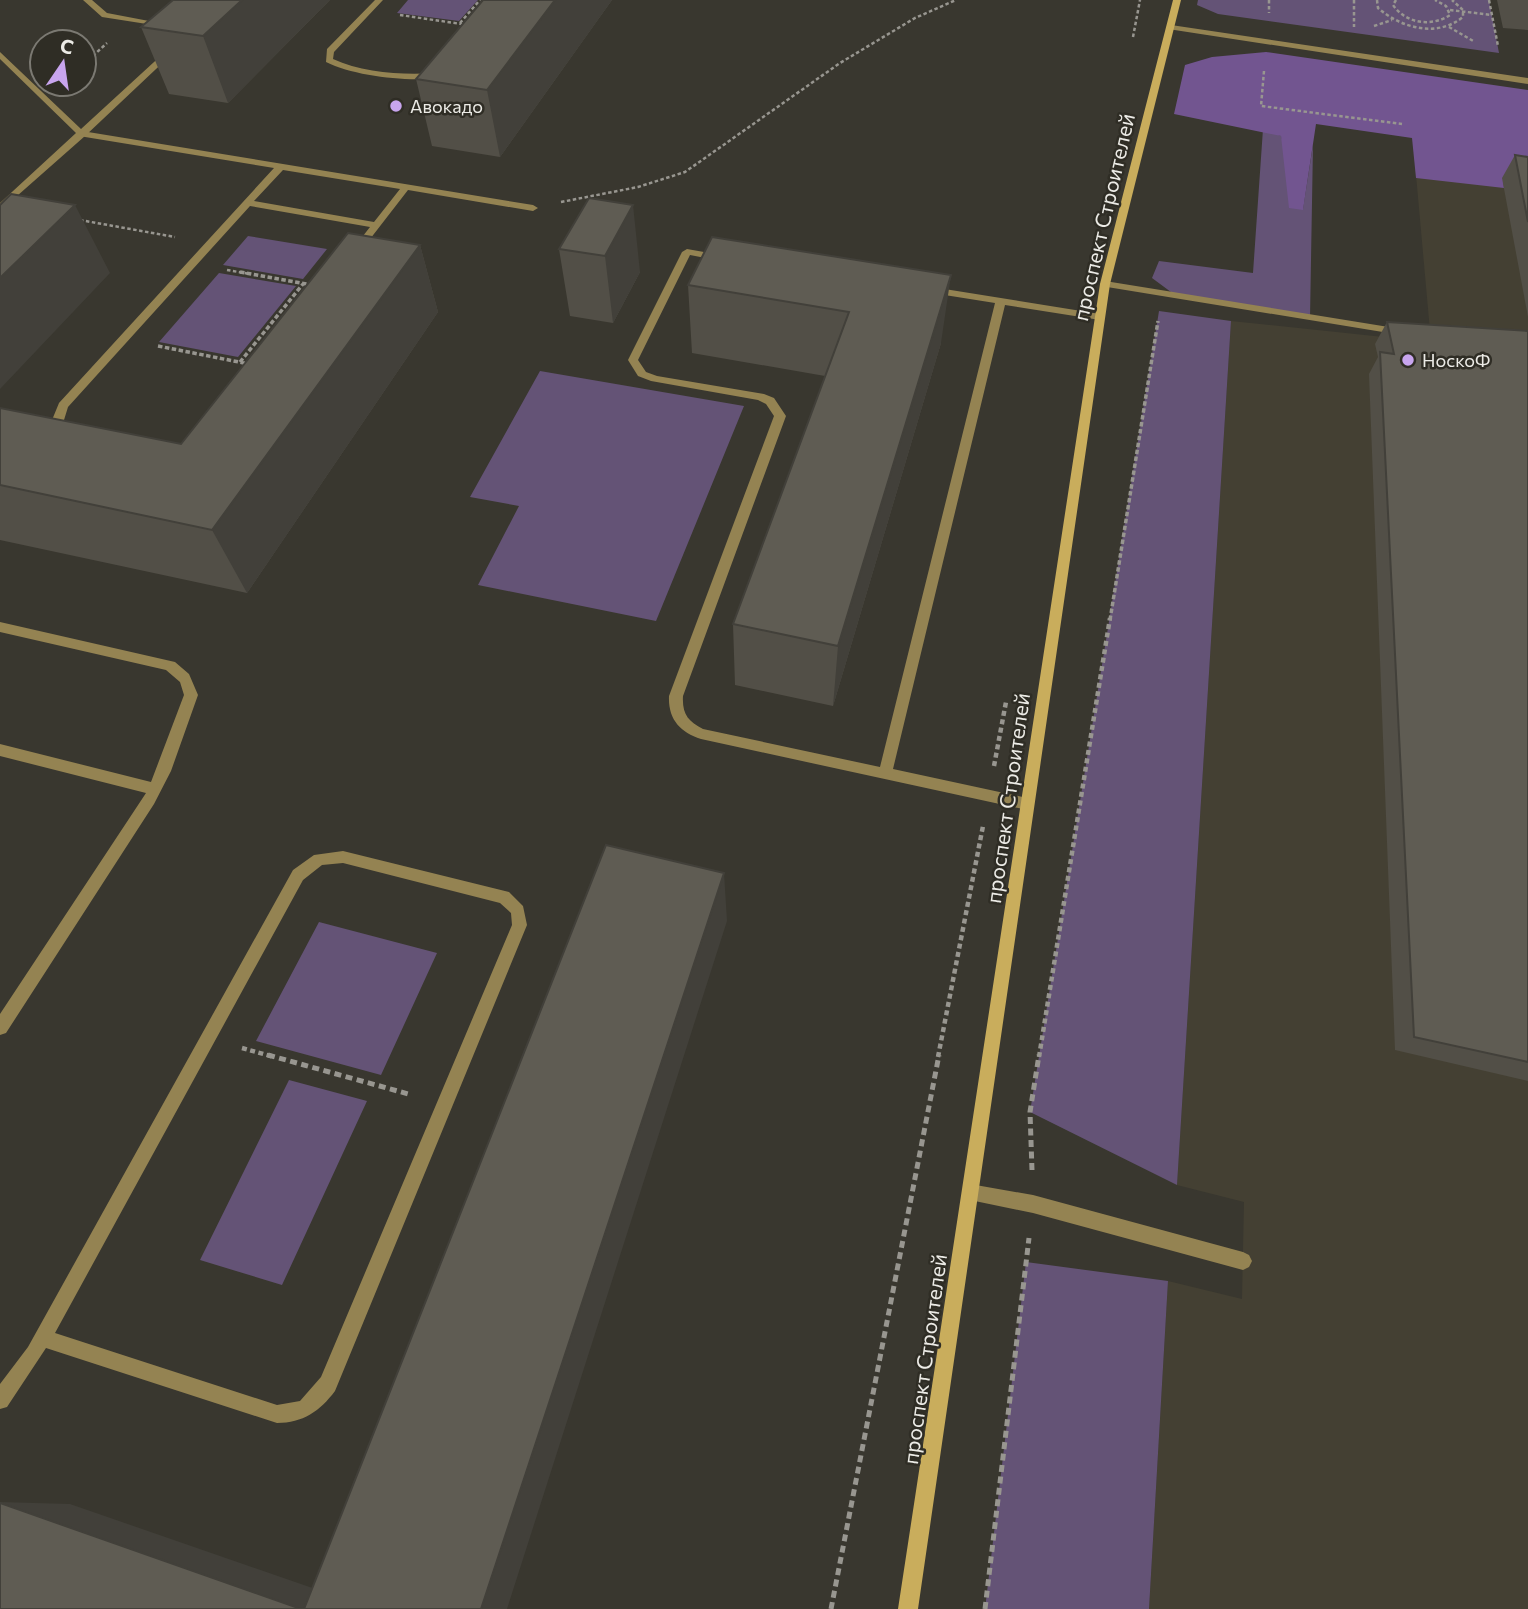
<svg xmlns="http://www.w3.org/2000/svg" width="1528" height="1609" viewBox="0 0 1528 1609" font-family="Commissioner,sans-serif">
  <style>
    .built { fill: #444033 }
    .green { fill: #645376 }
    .forest { fill: #725590 }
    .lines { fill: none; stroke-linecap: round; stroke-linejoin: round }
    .path-far3 { stroke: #989690; stroke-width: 2.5; stroke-dasharray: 3.5 2.5; stroke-linecap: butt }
    .path-far2 { stroke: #989690; stroke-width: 3.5; stroke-dasharray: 4.5 2.5; stroke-linecap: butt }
    .path-far1 { stroke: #989690; stroke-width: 4.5; stroke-dasharray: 5 3.5; stroke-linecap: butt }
    .path { stroke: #989690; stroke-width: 5; stroke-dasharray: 7 4.5; stroke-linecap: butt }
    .lane { fill: #948352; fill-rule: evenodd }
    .street { fill: #948352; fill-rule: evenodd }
    .secondary { fill: #c9ad5c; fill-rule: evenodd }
    .wall { fill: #524f47 }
    .shaded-wall { fill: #42403a }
    .building { fill: #5f5c53; stroke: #42403a; stroke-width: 2 }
    .poi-dot { fill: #c8a5ee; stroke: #2f2d25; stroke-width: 2.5 }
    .labels { text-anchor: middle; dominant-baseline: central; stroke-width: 5; stroke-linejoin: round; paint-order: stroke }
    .far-poi-label { font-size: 18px; fill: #ecebe6; stroke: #2f2d25; text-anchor: start }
    .street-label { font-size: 21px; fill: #ecebe6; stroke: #2f2d25 }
  </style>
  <rect width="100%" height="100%" fill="#39372f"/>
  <path class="built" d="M1411,119L1528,135V1609H1149L1168,1281L1242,1299L1244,1202L1177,1185L1231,321L1431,342Z"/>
  <path class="green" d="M408,0H478L459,21L397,13Z
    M1198,0H1489L1499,53L1218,14L1197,5Z
    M1263,129L1281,136L1303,209L1313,145L1310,318L1175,295L1152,278L1159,261L1253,273Z
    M248,236L327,249L303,279L223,265Z
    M219,273L296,286L238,357L159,342Z
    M1159,311L1231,321L1177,1185L1030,1112Z
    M540,371L744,406L656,621L478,585L519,506L470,497Z
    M319,922L437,953L381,1075L256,1041Z
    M289,1080L367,1101L282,1285L200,1260Z
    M1026,1262L1168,1281L1149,1609H985Z"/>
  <path class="forest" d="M1266,52L1528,90V181L1503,178L1504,188L1416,178L1412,138L1316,124L1303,210L1289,208L1281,136L1174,114L1185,65L1212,57Z"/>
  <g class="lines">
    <path class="path-far3" d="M1269,0V13
      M1354,0V27
      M1377,0L1378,8C1401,28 1437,38 1463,17V10L1452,0
      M1396,0L1393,5C1406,24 1432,27 1450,15L1446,6L1435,0
      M1489,0L1498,46
      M1450,10L1492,15
      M400,15L468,25
      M460,23L480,0
      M1374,26L1392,20
      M1449,27L1475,42
      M1133,37L1140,0
      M84,64L107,43
      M1264,71L1261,106L1402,124
      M561,202L638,187L685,172L840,63L915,18L956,0
      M80,220L175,237
      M227,270L250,274"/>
    <path class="path-far2" d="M240,272L312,285
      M158,346L249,364
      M240,362L303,284
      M1110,620L1158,321"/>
    <path class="path-far1" d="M994,766L1006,702
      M242,1048L274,1057
      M938,1057L983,826
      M1039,1057L1110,618"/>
    <path class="path" d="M268,1055L412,1095
      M1032,1170L1030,1112L1039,1055
      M831,1609L939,1055
      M985,1609L1029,1238"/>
    <path class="lane" d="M83,0H92L107,13L170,25L166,27L102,17Z
      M375,0H383L334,52L333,59C363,73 403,75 435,73L439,76L438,78C407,82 354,76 326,62L327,49Z
      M82,131L533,205L538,208L533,211L408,190L360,252L357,253L352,250L370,227L250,206L68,407L64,420L76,431L70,435L57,429L52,420L59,403L274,168L79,136L78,134ZM283,170L400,189L374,222L254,201Z
      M687,249L721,255L726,258L721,261L690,255L638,360L646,372L657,376L764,394L774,398L786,416L683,696C682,714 688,721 703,729L880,767L995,303L932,293L927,290L932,287L1100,314L1105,317L1100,320L1005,305L893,769L1027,798L1032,800L1034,804L1032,808L1027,810L701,739C680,732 668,719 669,696L774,416L766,404L758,400L651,381L638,376L628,360L682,252Z
      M1105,281L1401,329L1406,332L1401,335L1101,286V282Z
      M0,622L175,662L189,674L198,695L171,771L154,804L6,1033L0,1035V1014L146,793L0,756V744L151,782L184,695L180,682L166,670L0,632Z
      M343,851L509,892L523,906L527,925L335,1391C320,1411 303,1423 277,1423L46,1348L7,1407L0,1409V1384L28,1347L293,870L314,855ZM343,863L500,903L511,913L512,925L321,1377L300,1401L277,1405L55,1333L303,880L322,865Z
      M970,1184L1033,1195L1243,1252L1249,1255L1252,1261L1249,1267L1243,1270L1033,1213L970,1200L964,1198L962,1192L964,1186Z"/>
    <path class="street" d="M1171,25L1528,78V84L1168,29V25Z
      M166,51L173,53L85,136L0,211V203L76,133L0,59V52L81,129Z"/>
    <path class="secondary" d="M1173,0H1181L1110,284L918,1609H898L1100,284Z"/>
  </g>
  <path class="wall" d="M330,0L228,103L169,94L141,27Z
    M483,0H612L500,157L432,146L416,79Z
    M1497,0H1528V30L1503,28Z
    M1515,155L1528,157V317L1502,178Z
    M589,198L640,272L613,323L570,316L559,249Z
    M712,237L941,343L833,706L735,685L733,624L825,376L692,353L688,285Z
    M420,245L438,312L247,593L0,540V408L181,444Z
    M1387,322L1528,331V1081L1395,1050L1369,374L1378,357L1375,344Z"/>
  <path class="shaded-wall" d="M242,0H330L228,103L203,36Z
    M555,0H612L500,157L487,90Z
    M75,205L110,273L0,389V278Z
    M633,205L640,272L613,323L605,256Z
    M420,245L438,312L247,593L212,530Z
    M951,275L941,343L833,706L838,646Z
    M724,873L727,921L507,1609H481Z
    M0,1502L70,1504L350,1601L307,1609H301L0,1503Z"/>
  <path class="building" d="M173,0H242L203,36L141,27Z
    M483,0H555L487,90L416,79Z
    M1515,155L1528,157V222Z
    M11,194L75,205L0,278V205Z
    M589,198L633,205L605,256L559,249Z
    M348,233L420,245L212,530L0,485V408L181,444Z
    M712,237L951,275L838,646L733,624L849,312L688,285Z
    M1387,322L1528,331V1062L1414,1037L1380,352L1394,354Z
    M606,845L724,873L481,1609H304Z
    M0,1503L301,1609H0Z"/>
  <g class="poi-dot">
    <circle cx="396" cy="106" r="7"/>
    <circle cx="1408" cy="360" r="7"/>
  </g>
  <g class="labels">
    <g class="far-poi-label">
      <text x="410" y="106">Авокадо</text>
      <text x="1422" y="360">НоскоФ</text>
    </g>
    <g class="street-label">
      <text transform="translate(1103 217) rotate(-77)">проспект Строителей</text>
      <text transform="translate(1007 798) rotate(-82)">проспект Строителей</text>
      <text transform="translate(924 1359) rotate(-82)">проспект Строителей</text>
    </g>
  </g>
  <g transform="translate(63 63) rotate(13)"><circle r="33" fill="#2f2d25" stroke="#7b7972" stroke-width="2"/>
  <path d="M0-5L12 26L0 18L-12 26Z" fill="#c8a5ee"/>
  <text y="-10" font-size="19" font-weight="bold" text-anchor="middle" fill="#ecebe6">С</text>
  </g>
</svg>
